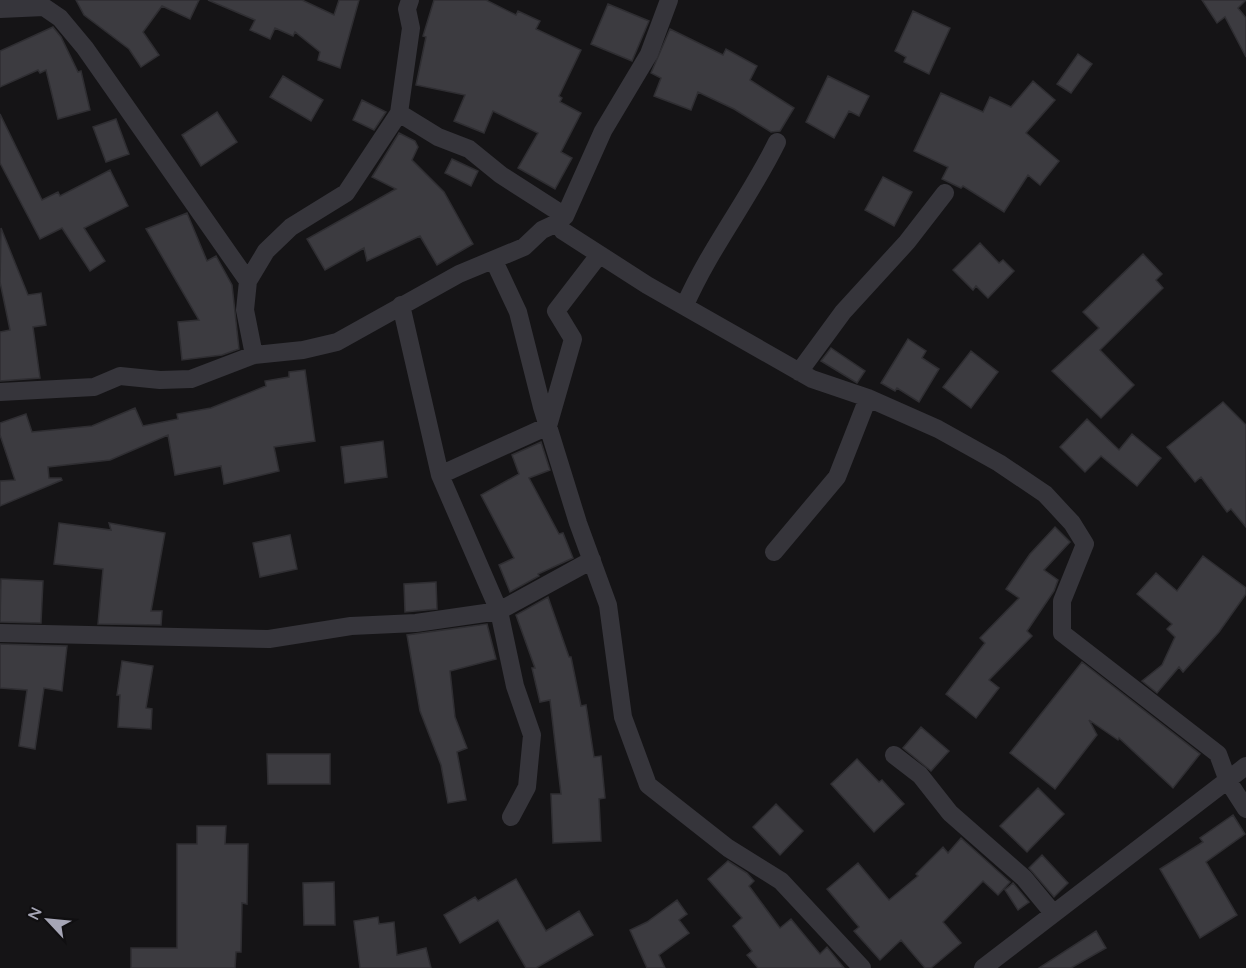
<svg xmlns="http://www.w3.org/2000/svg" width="1246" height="968" viewBox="0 0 1246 968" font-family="Quicksand,sans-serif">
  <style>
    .building { fill: #3c3b40; stroke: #2f2e32; stroke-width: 1.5 }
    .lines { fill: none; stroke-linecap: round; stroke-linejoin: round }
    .minor { stroke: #36353b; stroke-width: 18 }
  </style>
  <rect width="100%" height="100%" fill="#151416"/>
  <path class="building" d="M76,0H199L190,19L162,6L143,32L159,55L141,67L129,49L84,15Z
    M208,0H302L334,15L339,0H359L340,68L318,60L320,52L295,32L293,36L275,28L270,39L250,30L255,20Z
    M434,0H486L516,15L518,11L540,21L536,29L581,50L559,96L562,98L560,102L581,113L561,152L572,158L555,189L518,168L538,133L493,111L484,133L454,121L465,95L416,85L426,37L423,36Z
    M1202,0H1246L1238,8L1246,18V57L1225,17L1217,23Z
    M608,4L649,21L632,61L591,44Z
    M913,11L950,28L929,74L904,62L906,57L895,51Z
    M53,27L61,37L78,72L81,71L90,110L58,119L46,70L40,73L38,70L0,87V51Z
    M670,29L723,55L726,49L757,66L750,80L794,108L780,131L771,132L734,109L698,92L691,110L654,96L661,78L651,73Z
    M1078,54L1092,64L1071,93L1057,84Z
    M283,76L323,100L311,121L270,97Z
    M828,76L869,96L859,116L849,111L834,138L806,122Z
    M1033,81L1055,100L1026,133L1059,161L1040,185L1028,175L1004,212L963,186L961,188L942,179L948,167L914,151L941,93L983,112L990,97L1011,107Z
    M362,100L386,112L374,130L353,120Z
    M217,112L237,142L201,166L182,135Z
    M0,114L42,200L58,192L60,196L110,170L128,206L84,228L105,261L90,271L62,228L40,239L0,163Z
    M116,119L129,154L106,162L93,127Z
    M399,133L415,141L418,147L412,160L444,192L473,244L437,265L420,236L367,261L364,248L325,270L307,239L396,189L372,177Z
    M452,159L478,171L471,186L445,173Z
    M883,177L912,192L894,226L865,210Z
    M187,213L207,261L216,256L232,285L239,349L222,355L182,360L178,322L199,320L146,229Z
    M1,228L28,295L41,293L46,325L33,327L40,378L0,381V332L10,330L0,282Z
    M980,243L999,263L1003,260L1014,271L988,298L976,286L973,290L953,270Z
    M1143,254L1162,274L1156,280L1163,288L1100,350L1134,385L1101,418L1052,371L1099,328L1083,312Z
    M908,339L926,351L922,358L939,369L919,402L897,388L895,391L881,383Z
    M831,348L865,371L857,383L821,361Z
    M971,351L998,372L971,408L943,387Z
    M305,370L315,441L274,447L279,471L224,484L221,466L175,475L168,435L110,460L48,467L49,478H61L62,480L0,506V481L15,480L0,435V423L26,414L32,432L92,426L135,408L143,426L178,419L177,414L211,408L266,386L265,381L289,377V372Z
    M1223,402L1246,425V527L1231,509L1227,512L1201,477L1195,482L1167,447Z
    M1087,419L1119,450L1132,434L1161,458L1137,486L1101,456L1085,472L1060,447Z
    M383,441L387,477L345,483L341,447Z
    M541,442L550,470L529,478L559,534L563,533L573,558L538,574L539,576L510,592L499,565L514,558L481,495L519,474L512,455Z
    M59,523L111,530L109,523L165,533L151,611H162L161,625L98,624L103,569L54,564Z
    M1055,527L1070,542L1044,570L1058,580L1054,591L1027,631L1032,636L989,680L999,688L976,718L946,694L985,643L980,638L1019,598L1006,589L1030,554Z
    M290,535L297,569L260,577L253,543Z
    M1203,556L1246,588V594L1219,632L1183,672L1179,667L1157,693L1142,681L1162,665L1175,637L1167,629L1172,624L1137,594L1156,573L1177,591Z
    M1,579L43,581L41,623L0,622Z
    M436,582L437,609L405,612L404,584Z
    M548,597L569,657H571L581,706L586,705L594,757L601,756L605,798L599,799L601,841L553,843L551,794H561L550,700L540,702L532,668H535L516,615Z
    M487,624L496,659L450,671L455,717L467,748L457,752L466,800L448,803L441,765L420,711L407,635Z
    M0,644L67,646L62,691L44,688L35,749L19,746L27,690L0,688Z
    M122,661L153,666L146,708L152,709L151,729L118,727L120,695H117Z
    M1082,662L1200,754L1173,788L1119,738L1118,740L1089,720L1097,735L1055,789L1010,753Z
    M921,727L949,751L931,771L903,748Z
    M267,754H330V784H268Z
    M857,759L879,782L882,780L904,804L874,832L831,784Z
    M1038,788L1064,814L1027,852L1000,826Z
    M776,804L803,831L780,855L753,827Z
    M1233,815L1245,834L1206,862L1237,915L1200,938L1160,869L1203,842L1200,838Z
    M197,826H226L225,844H248L247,904L242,903L241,952H236L235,968H131V948H177V844H197Z
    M961,838L1010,882L998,895L983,881L943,922L961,943L931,968H925L901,940L880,960L854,931L859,927L827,889L858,863L889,900L918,876L916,874L943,847L948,853Z
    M1042,855L1068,883L1054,897L1029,868Z
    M728,861L747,873L754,881L749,886L780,928L791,919L820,954L827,947L844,968H758L747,955L752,951L733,926L742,918L708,879Z
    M516,879L546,931L579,911L593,935L536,968H526L498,920L460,943L444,915L475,897L478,901Z
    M334,882L335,925H304L303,883Z
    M1013,883L1029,902L1018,910L1005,890Z
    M677,900L687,914L679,920L689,933L659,955L665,968H647L630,930L647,922Z
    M378,917L379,924L394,922L397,955L426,948L431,968H360L354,921Z
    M1096,931L1106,948L1071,968H1039Z"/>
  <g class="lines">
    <path class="minor" d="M0,9L44,7L60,18L85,48L248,281
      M399,113L438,137L469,149L501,175L565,216
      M557,223L563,231L647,285L812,379L868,398L938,429L999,463L1045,494L1072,523L1085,544L1062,601V633L1218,754L1228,781L1246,809
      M494,261L518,312L542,407L578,523L608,605L623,717L648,785L728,848L781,881L862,968
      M401,305L440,475L499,611L515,686L532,735L527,787L511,817
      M685,305C710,248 749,199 777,142
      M254,355L245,310L248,281L266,251L291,227L346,193L399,113L411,28L407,9L410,0
      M799,372L843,312L907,242L945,193
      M0,392L94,387L120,376L160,380L191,379L254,355L303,350L337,342L459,274L524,247L542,230L557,223L565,216L603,131L649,54L669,0
      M440,475L548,426L573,339L556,311L599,255
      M774,552L837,477L868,398
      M0,633L269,639L351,626L416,623L499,611L592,560
      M894,755L920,775L950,813L1024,878L1053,913
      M983,968L1246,766"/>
  </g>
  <g transform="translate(48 920) rotate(296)" stroke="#100f11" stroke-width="4.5" paint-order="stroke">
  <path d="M0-4.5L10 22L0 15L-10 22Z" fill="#a6a6b6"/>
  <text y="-9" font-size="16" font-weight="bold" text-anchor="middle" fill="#a6a6b6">N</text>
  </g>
</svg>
